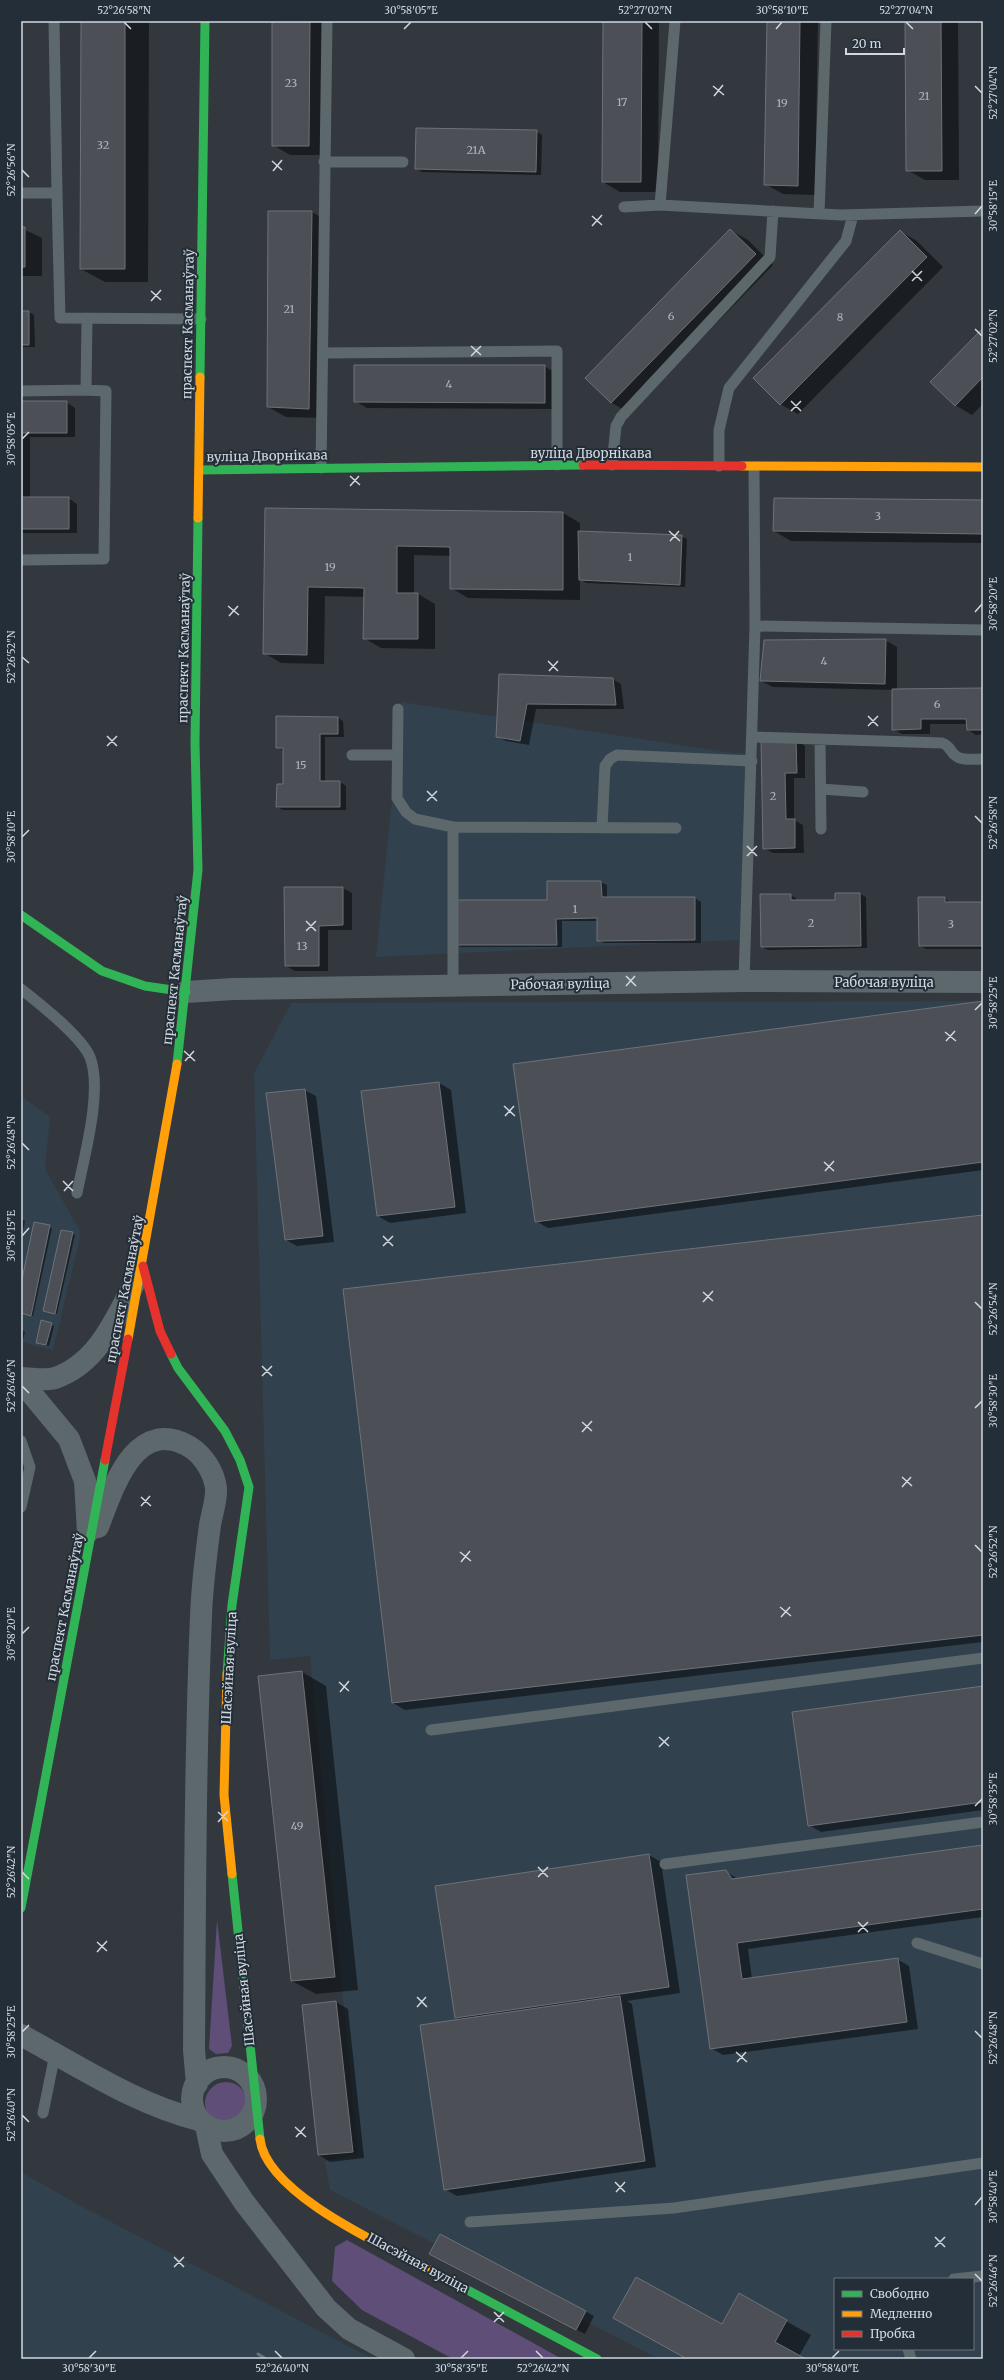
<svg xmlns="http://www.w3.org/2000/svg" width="1004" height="2380" viewBox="0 0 1004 2380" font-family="Merriweather,serif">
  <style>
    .built { fill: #31414e; fill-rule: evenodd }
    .green { fill: #5f4e78 }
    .shadow { fill: #0007 }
    .building { fill: #4c4f55; stroke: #6e7278 }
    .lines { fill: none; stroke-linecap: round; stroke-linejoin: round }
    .lane { stroke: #5d686c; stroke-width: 11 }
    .street { stroke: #5d686c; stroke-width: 22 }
    .fast { stroke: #30b455; stroke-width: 9 }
    .slow { stroke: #ff9f0a; stroke-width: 9 }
    .jam { stroke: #e5322d; stroke-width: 9 }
    .rail { stroke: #6b7376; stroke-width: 3 }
    .ticks { fill: none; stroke: #d1d8de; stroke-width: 1.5 }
    .labels { text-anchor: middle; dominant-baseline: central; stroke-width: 4; stroke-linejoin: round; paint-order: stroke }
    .number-label { font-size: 11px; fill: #b0b6bc }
    .street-label { font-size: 13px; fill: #d1d8de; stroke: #232e38 }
    .neatline { fill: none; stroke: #d1d8de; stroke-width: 1.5 }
    .ticks-label { font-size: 10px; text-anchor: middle; fill: #d1d8de }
  </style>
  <rect width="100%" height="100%" fill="#32383e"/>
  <path class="built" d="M402,702L732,753H748L740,940L376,957Z
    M983,1001V2359H659L330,2190L325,2161L358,2154L310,1656L270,1660L254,1074L291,1003ZM835,2279H973V2349H835Z
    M21,1096L50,1117L45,1169L81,1233L53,1350L21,1342Z
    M21,2172L79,2205L373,2359H21Z"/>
  <path class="green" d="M217,1920L232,2046L228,2053L216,2054L209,2049Z
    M205 2103a21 21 0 1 1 42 0a21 21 0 1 1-42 0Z
    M347,2240L562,2359H453L362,2310L332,2281L335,2247Z"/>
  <path class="shadow" d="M82,21H149L148,282H105L81,269Z
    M273,21H327L326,155H290L273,145Z
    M604,21H659L658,192H620L603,182Z
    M768,21H818L815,195L783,194L765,184Z
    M906,21H958L959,180H925L907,170Z
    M536,131L542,135L541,175L422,172L416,168Z
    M312,212L329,222L326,418L286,417L268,407Z
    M21,228L42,238V276H21Z
    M730,230L748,240L773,265L629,413L612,403L587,378Z
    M900,231L917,241L943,267L798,414L780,404Z
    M21,312H29L34,315L35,347H21Z
    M983,329V404L972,415L955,405Z
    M544,366L556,373V409L367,408L355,401Z
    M21,402H66L75,408V437H30V498H68L77,504V533H21Z
    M983,501V543L791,541L774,531Z
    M266,509L563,513L580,523V532L681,536L687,539L685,587L586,583L580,579V600L468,598L451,588V556L414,555V594H418L435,604V649L381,648L364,638V597L325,596L324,664L281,663L264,653Z
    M885,640L897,647V690L983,689V734L976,735L967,729V724H930V734H902L893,729V690L773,687L761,681Z
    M500,675L612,679L621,684L624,709H536L529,745L506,741L497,736Z
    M338,718L343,721L344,737H325V782H340L346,786V810H283L277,807L284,785V751L277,747Z
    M796,740L805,746V778H794V820L803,825L804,853H773L764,848L762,741Z
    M548,882H601L607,885V898H695L701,902V943H604L598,940V921H562V947H461L455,944L548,901Z
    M343,888L352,893V930H328V971H295L286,966Z
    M860,894L866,897L867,948L768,950L762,947L790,895L796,898V901H836Z
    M945,898L950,903H983V949H926L920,946Z
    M983,1002V1170L548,1228L536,1221Z
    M439,1083L451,1090L466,1213L390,1223L378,1216Z
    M304,1090L316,1096L334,1242L297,1246L286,1240Z
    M983,1216V1642L405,1710L393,1703Z
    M21,1219L25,1221L21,1240Z
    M35,1223L52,1228L33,1316L21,1313V1288Z
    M72,1233L75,1235L57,1314L47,1312L44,1311Z
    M51,1324L54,1326L49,1346L39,1344Z
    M21,1330L25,1332L22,1343L21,1342Z
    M302,1672L326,1686L358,1990L316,1994L292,1981Z
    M983,1687V1810L821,1832L809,1825Z
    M983,1846V1917L748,1949L752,1979L897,1959L909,1966L918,2029L723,2055L711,2048L725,1871L738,1879Z
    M649,1855L661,1862L680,1993L627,2001L632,2004L656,2167L457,2196L445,2189L461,2020L456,2018Z
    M336,2002L348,2009L364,2158L330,2162L319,2155Z
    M439,2259L585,2311L594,2316L585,2334Z
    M739,2295L811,2335L799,2356L804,2359H688L722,2326Z"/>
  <path class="building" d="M81,21H125V269H80Z
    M272,21H310L309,146H272Z
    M603,21H642L641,182H602Z
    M767,21H800L798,186L764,185Z
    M905,21H941L942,171H906Z
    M416,128L537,130L536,172L415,169Z
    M268,211H312L309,409L267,407Z
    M21,227H25V267H21Z
    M730,229L756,254L611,403L585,378Z
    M900,230L927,257L780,405L753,378Z
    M21,311H29V345H21Z
    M983,328V377L955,406L930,382Z
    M354,365H545V403L354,402Z
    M21,401H67V433H22V497H69V529H21Z
    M774,498L983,500V534L773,531Z
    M265,508L563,512V590L450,589V547L397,546V593H418V639H363L364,588L308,587L307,655L263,654Z
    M578,531L682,535L680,585L579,580Z
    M886,639L885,684L760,681L764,640Z
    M499,674L613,678L616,705L527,704L520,741L496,737Z
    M983,688V730H967L966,719H921V729L892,730V689Z
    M276,716L338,717V734H320V781H340V807H276L277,784H283V748H276Z
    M796,739L797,773H785L786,819H795V848L763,849L761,740Z
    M547,881H601L602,897H695V940L597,941V918L556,919L557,945H454V900H547Z
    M284,887H343V925L319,926V966H285Z
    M835,893H860L861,946L761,947L760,894H791V900H835Z
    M918,897H945V902H983V946H919Z
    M983,1001V1162L535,1222L513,1064Z
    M439,1082L455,1207L377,1216L361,1091Z
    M305,1089L323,1236L285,1240L266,1093Z
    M983,1215V1635L392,1703L343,1289Z
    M34,1222L50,1225L31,1316L21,1313V1284Z
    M61,1230L73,1232L55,1314L43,1311Z
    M41,1320L52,1323L46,1345L36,1343Z
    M302,1671L335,1977L291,1981L258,1676Z
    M983,1686V1802L808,1826L792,1712Z
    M983,1845V1909L737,1943L742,1979L898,1958L907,2022L710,2049L686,1875L726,1870L732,1879Z
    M649,1854L669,1987L455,2018L435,1886Z
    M620,1996L645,2161L444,2190L420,2025Z
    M336,2001L353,2152L318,2155L302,2005Z
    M440,2234L586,2311L576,2330L429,2254Z
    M636,2277L722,2324L739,2293L787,2320L775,2342L806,2359H687L613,2318Z"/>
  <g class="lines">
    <path class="lane" d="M54,21L57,193
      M324,162H403
      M21,193H57L60,318L201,319
      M660,205L675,21
      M624,207L660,205L841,215L983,211
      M819,214L826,21
      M323,353L557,351V465
      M21,391L86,390L87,318
      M612,465L616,426L621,417L770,257L773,211
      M719,466V430L729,388L846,241L853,215
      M754,467L755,626
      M321,468L327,21
      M21,560L104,559L106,391L86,390
      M398,709L397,798L406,812L415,819L453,827
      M753,737L942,743C950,745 950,752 956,756C962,761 976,759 983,759
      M820,739L821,829
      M352,755H397
      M821,789L863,792
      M602,828L605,766L610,759L617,755L752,761
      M744,981L755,626L983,630
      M453,985V827L676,828
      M21,989C40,1004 81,1036 90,1057C103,1091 84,1157 77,1193
      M21,1441L30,1467L21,1507
      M431,1730L983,1658
      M665,1864L983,1822
      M917,1943L983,1964
      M43,2113L55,2054
      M470,2222L674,2208L983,2163
      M954,2279L983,2276
      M908,2349L911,2359"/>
    <path class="street" d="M186,992L233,989L744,981L983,982
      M21,1378C31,1378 46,1381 55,1378C99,1363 117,1316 137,1278
      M21,1381L69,1439L85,1481L88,1532
      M98,1527C113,1488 135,1415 190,1447C203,1455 214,1472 216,1488C217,1499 212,1513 210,1525C206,1555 202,1586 201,1616C195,1760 195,1905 194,2050L197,2084
      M21,2035C79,2066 135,2104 199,2120
      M192 2099a32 32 0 1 1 64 0a32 32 0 1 1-64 0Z
      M206,2126L212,2154L244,2202L326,2308L349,2329L404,2359"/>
    <path class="fast" d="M200,377L205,21
      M200,470L583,465
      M21,915L102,971L145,986L186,992
      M177,1064L198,870L195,743L198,518
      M171,1354L178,1368L225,1431L240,1460L249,1487L232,1605L227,1674
      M232,1874L260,2139
      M21,1908L105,1460
      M430,2270L597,2359"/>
    <path class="slow" d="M742,466L983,467
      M198,518L200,377
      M128,1339L177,1064
      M227,1674L224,1795L232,1874
      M260,2139C266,2194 386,2247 430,2270"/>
    <path class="jam" d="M583,465L742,466
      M143,1266L160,1331L171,1354
      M105,1460L128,1339"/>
    <path class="rail" d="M258,2354L266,2359"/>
  </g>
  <path class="ticks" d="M124,22L131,29M645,22L652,29M906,22L913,29M404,29L411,22M776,29L782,22M713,86L724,95M975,86L982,93M714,96L723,85M272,161L282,170M22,170L29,177M273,171L282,160M975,214L982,206M592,216L602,225M592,226L602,215M912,271L922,281M912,281L922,271M151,291L161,300M151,301L161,290M975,329L982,336M471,346L481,355M471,356L481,346M791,401L801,411M791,411L801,401M22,439L29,432M350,476L360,485M350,486L359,476M669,531L680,541M670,541L679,531M228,606L239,615M975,612L982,604M229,616L238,606M22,657L29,663M548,661L558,671M549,671L558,661M868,716L878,726M868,726L878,716M107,736L117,746M107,746L117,736M427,791L437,801M427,801L437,791M975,816L982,823M22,837L29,830M747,846L757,856M747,856L757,846M306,921L316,931M306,931L316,921M626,976L636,986M626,986L635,976M975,1010L982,1003M945,1032L956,1041M946,1041L955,1031M184,1051L195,1061M185,1061L194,1051M504,1106L515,1116M505,1116L514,1106M22,1143L29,1150M824,1162L834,1171M825,1171L834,1161M63,1181L73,1191M64,1191L73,1181M22,1236L29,1228M383,1236L393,1246M383,1246L393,1236M703,1292L713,1301M703,1302L713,1291M975,1302L982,1309M262,1366L272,1376M262,1376L272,1366M22,1386L29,1393M975,1408L982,1401M582,1422L592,1431M582,1432L592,1421M902,1477L912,1486M902,1487L911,1477M141,1497L151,1506M141,1506L150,1496M975,1545L982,1552M460,1552L471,1561M461,1562L470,1551M780,1607L791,1616M781,1617L790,1607M22,1634L29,1627M339,1682L349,1691M340,1692L349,1681M659,1737L669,1746M659,1747L669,1737M975,1806L982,1799M218,1812L228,1821M218,1822L228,1811M538,1867L548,1877M22,1872L29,1879M538,1877L548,1867M858,1922L868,1932M858,1932L868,1922M97,1942L107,1951M97,1952L107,1941M417,1997L427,2007M417,2007L426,1997M975,2031L982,2038M22,2032L29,2025M736,2052L747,2062M737,2062L746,2052M22,2115L29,2122M295,2127L306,2137M296,2137L305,2127M615,2182L625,2192M616,2192L625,2182M975,2205L982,2197M935,2237L945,2247M935,2247L945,2237M174,2257L184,2267M174,2267L184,2257M975,2274L982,2281M494,2312L504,2322M494,2322L504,2312M275,2351L282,2358M536,2351L543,2358M89,2358L96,2351M461,2358L468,2351M832,2358L839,2351"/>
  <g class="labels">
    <g class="number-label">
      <text x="291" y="83">23</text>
      <text x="924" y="96">21</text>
      <text x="622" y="102">17</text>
      <text x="782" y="103">19</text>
      <text x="103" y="145">32</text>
      <text x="476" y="150">21А</text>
      <text x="289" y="309">21</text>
      <text x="671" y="316">6</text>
      <text x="840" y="317">8</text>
      <text x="449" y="384">4</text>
      <text x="878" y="516">3</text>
      <text x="630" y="557">1</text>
      <text x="330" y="567">19</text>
      <text x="824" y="661">4</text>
      <text x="937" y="704">6</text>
      <text x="301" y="765">15</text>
      <text x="773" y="796">2</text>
      <text x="575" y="909">1</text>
      <text x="811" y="923">2</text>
      <text x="951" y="924">3</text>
      <text x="302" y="946">13</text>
      <text x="297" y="1826">49</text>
    </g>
    <g class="street-label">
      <text transform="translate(188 324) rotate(-89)">праспект Касманаўтаў</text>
      <text x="591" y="453">вуліца Дворнікава</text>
      <text transform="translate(267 456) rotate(-1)">вуліца Дворнікава</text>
      <text transform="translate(184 648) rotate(-89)">праспект Касманаўтаў</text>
      <text transform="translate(175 970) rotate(-84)">праспект Касманаўтаў</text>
      <text x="884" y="982">Рабочая вуліца</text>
      <text transform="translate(560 984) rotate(-1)">Рабочая вуліца</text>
      <text transform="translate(125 1289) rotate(-79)">праспект Касманаўтаў</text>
      <text transform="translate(65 1607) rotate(-79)">праспект Касманаўтаў</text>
      <text transform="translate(229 1668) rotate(-87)">Шасэйная вуліца</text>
      <text transform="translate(244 1990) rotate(-96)">Шасэйная вуліца</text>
      <text transform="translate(418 2263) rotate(28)">Шасэйная вуліца</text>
    </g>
  </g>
  <rect width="1004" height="2380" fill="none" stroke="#232e38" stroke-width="44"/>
  <rect x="834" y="2278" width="140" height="72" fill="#232e38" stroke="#69727a"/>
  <rect x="842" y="2291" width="20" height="6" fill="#30b455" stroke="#69727a"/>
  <text x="870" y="2298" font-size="12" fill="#d1d8de">Свободно</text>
  <rect x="842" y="2311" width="20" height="6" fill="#ff9f0a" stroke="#69727a"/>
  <text x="870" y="2318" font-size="12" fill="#d1d8de">Медленно</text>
  <rect x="842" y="2331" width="20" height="6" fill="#e5322d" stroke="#69727a"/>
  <text x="870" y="2338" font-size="12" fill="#d1d8de">Пробка</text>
  <path d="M846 48v6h58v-6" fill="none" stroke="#d1d8de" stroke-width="2"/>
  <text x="852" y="48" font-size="12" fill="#d1d8de" stroke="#232e38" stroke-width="3" paint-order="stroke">20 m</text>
  <rect x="22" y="22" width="960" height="2336" class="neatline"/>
  <g class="ticks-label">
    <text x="124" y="14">52°26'58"N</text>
    <text x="411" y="14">30°58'05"E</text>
    <text x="645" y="14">52°27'02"N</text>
    <text x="782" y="14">30°58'10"E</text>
    <text x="906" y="14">52°27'04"N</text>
    <text transform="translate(993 93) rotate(-90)" y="4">52°27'04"N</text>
    <text transform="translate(11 170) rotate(-90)" y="4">52°26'56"N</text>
    <text transform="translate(993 206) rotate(-90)" y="4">30°58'15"E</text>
    <text transform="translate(993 336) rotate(-90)" y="4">52°27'02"N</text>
    <text transform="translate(11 439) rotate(-90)" y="4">30°58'05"E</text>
    <text transform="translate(993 604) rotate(-90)" y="4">30°58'20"E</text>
    <text transform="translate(11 657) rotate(-90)" y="4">52°26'52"N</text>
    <text transform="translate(993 823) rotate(-90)" y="4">52°26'58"N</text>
    <text transform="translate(11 837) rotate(-90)" y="4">30°58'10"E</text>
    <text transform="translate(993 1003) rotate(-90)" y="4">30°58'25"E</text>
    <text transform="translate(11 1143) rotate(-90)" y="4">52°26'48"N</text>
    <text transform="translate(11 1236) rotate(-90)" y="4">30°58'15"E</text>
    <text transform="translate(993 1309) rotate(-90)" y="4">52°26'54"N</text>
    <text transform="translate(11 1386) rotate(-90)" y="4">52°26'46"N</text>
    <text transform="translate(993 1401) rotate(-90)" y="4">30°58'30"E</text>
    <text transform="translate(993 1552) rotate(-90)" y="4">52°26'52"N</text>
    <text transform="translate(11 1634) rotate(-90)" y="4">30°58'20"E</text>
    <text transform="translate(993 1799) rotate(-90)" y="4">30°58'35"E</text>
    <text transform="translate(11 1872) rotate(-90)" y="4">52°26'42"N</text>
    <text transform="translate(11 2032) rotate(-90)" y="4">30°58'25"E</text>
    <text transform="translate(993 2038) rotate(-90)" y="4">52°26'48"N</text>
    <text transform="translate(11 2115) rotate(-90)" y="4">52°26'40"N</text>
    <text transform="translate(993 2197) rotate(-90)" y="4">30°58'40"E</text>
    <text transform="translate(993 2281) rotate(-90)" y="4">52°26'46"N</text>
    <text x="89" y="2372">30°58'30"E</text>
    <text x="282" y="2372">52°26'40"N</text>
    <text x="461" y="2372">30°58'35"E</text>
    <text x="543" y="2372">52°26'42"N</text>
    <text x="832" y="2372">30°58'40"E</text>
  </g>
</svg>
